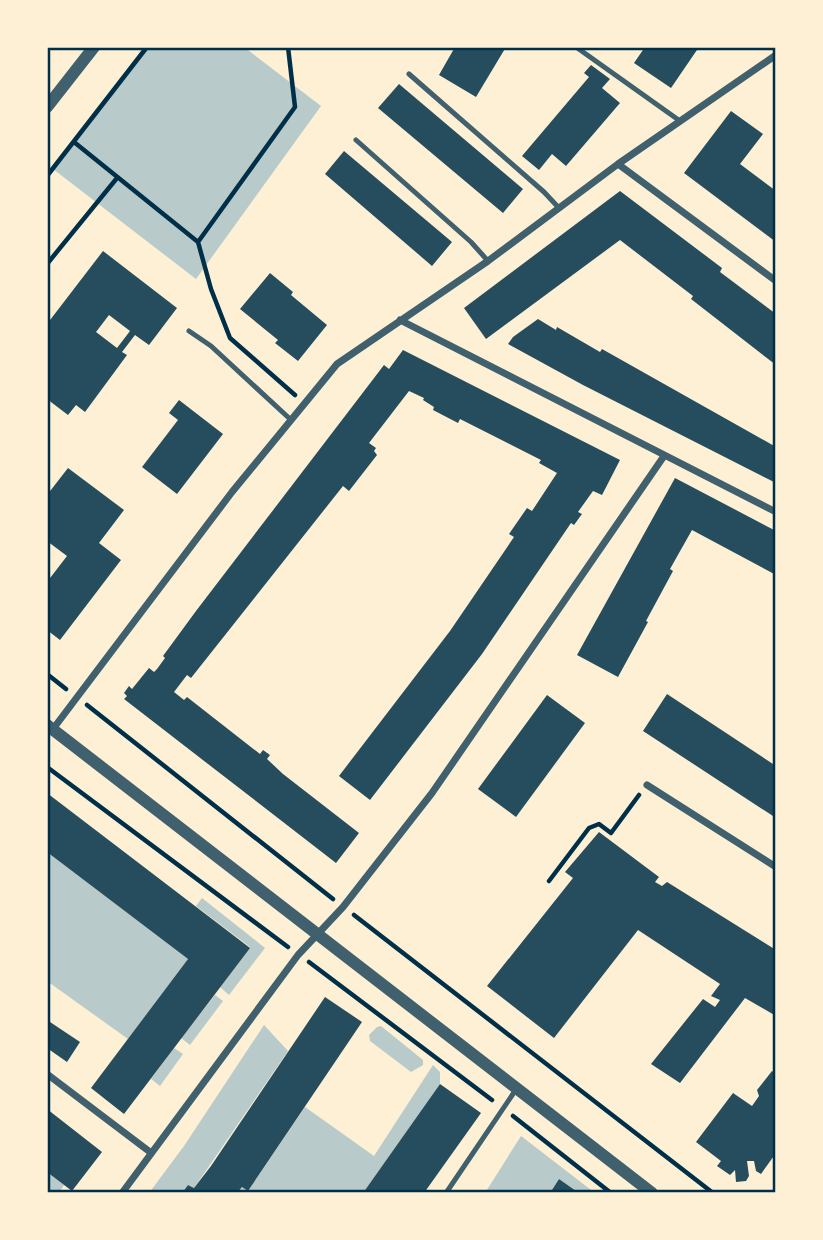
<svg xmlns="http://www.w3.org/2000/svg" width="823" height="1240" viewBox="0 0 823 1240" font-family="'Varela Round',sans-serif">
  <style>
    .green { fill: #b9caca }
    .building { fill: #264d5e; fill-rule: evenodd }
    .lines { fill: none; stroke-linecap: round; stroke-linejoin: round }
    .path { stroke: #003049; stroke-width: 4.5 }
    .service { stroke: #3f606c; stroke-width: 5 }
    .minor { stroke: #3f606c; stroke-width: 7 }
    .tertiary { stroke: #3f606c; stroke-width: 12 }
    .neatline { fill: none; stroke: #003049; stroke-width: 2.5 }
  </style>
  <rect width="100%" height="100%" fill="#fdf0d5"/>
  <path class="green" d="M147,47H244L321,106L196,279L53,169Z
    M47,852L188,959L128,1039L47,981Z
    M202,898L265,948L229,995L220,987L250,947L196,906Z
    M215,995L223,1001L190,1045L181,1038Z
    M264,1025L288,1051L194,1188L188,1185L182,1193H149L184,1146Z
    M381,1026L423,1060V1065L411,1072L370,1041L369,1035L377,1027Z
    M174,1048L183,1054L160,1086L151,1079Z
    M433,1065L440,1072V1084L363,1193H237L242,1187L248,1191L305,1107L374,1156Z
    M521,1136L595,1193H579L559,1179L550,1193H485Z
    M47,1172L64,1185L59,1193H47Z"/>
  <path class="building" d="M455,47H506L476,97L439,75Z
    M645,47H699L671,88L634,63Z
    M591,65L610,79L602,88L620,103L566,166L552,154L539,170L522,156L589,77L584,73Z
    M399,84L523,189L503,213L378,108Z
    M731,111L763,134L740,164L776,191V242L684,173Z
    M344,151L452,242L432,266L325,174Z
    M620,191L722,268L720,272L776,314V365L691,299L693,296L620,240L486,339L464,308Z
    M103,251L177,308L149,345L135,335L122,352L127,355L85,412L76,405L68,415L47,399V324ZM109,315L130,331L117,348L96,332Z
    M270,273L293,292L291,295L327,325L298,361L275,343L278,340L240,309Z
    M538,319L556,330L557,327L600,352L602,349L776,447V483L583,385L508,344L513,337Z
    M403,350L620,460L602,495L593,491L578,512L582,514L574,525L571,523L482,654L370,800L339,776L450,631L514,537L509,534L527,508L532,511L557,473L539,463L541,460L460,419L458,423L433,410L434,407L423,400L424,398L409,391L369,443L376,448L374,451L377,455L349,491L343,486L191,678L187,675L174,692L184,700L187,697L260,754L263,750L270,755L267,759L283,774L359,833L336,863L124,699L127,696L124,693L129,686L132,689L149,668L154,672L157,669L165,658L163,656L196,611L384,365L389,369Z
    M179,400L223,434L177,494L142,467L178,420L169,413Z
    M68,468L124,510L99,543L121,560L60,640L47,630V582L67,556L47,541V495Z
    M675,478L776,531V575L692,530L670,569L673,571L646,621L648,622L618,677L577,655Z
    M667,694L776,766V818L643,731Z
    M547,695L585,723L516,817L478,789Z
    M47,793L250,948L124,1114L91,1088L188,959L47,852Z
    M599,832L659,877L655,882L662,886L667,882L776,950V1016L745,998L680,1083L651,1064L703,999L715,1007L720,1000L711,996L720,984L638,930L554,1038L487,986L573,878L565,872Z
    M325,997L362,1022L248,1191L242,1187L237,1193H182L188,1185L194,1188L211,1166Z
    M47,1020L80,1042L67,1062L47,1048Z
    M772,1071L776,1073V1153L761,1174L756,1171L754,1161H747L749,1176L746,1181L736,1182L735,1170L730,1175L717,1166L721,1161L696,1142L733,1093L752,1106L759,1096L757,1090Z
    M440,1084L481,1113L424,1193H363Z
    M47,1109L102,1152L72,1191L47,1172Z
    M559,1179L579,1193H550Z"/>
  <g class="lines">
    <path class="path" d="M74,142L198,242L211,289L230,338L295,395
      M47,176L147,47
      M198,242L295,107L288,47
      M47,264L117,178
      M47,674L66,689
      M87,705L333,899
      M47,767L288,947
      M549,881L589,828L599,824L611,833L639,795
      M354,915L713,1193
      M309,962L492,1100
      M513,1116L611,1193"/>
    <path class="service" d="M576,47L680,121
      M409,74L544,192L559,208
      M356,140L471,242L488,261
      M189,331L211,346L290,419
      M446,1193L517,1088"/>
    <path class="minor" d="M618,164L776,281
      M400,320L776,512
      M53,729L232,492L337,364L488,261L618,164L776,55
      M647,785L776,867
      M47,1074L150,1152
      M122,1193L298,955L343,907L432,793L664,456"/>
    <path class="tertiary" d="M47,107L94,47
      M47,725L652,1193"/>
  </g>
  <rect width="823" height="1240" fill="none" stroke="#fdf0d5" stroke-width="98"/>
  <rect x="49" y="49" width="725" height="1142" class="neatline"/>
</svg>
